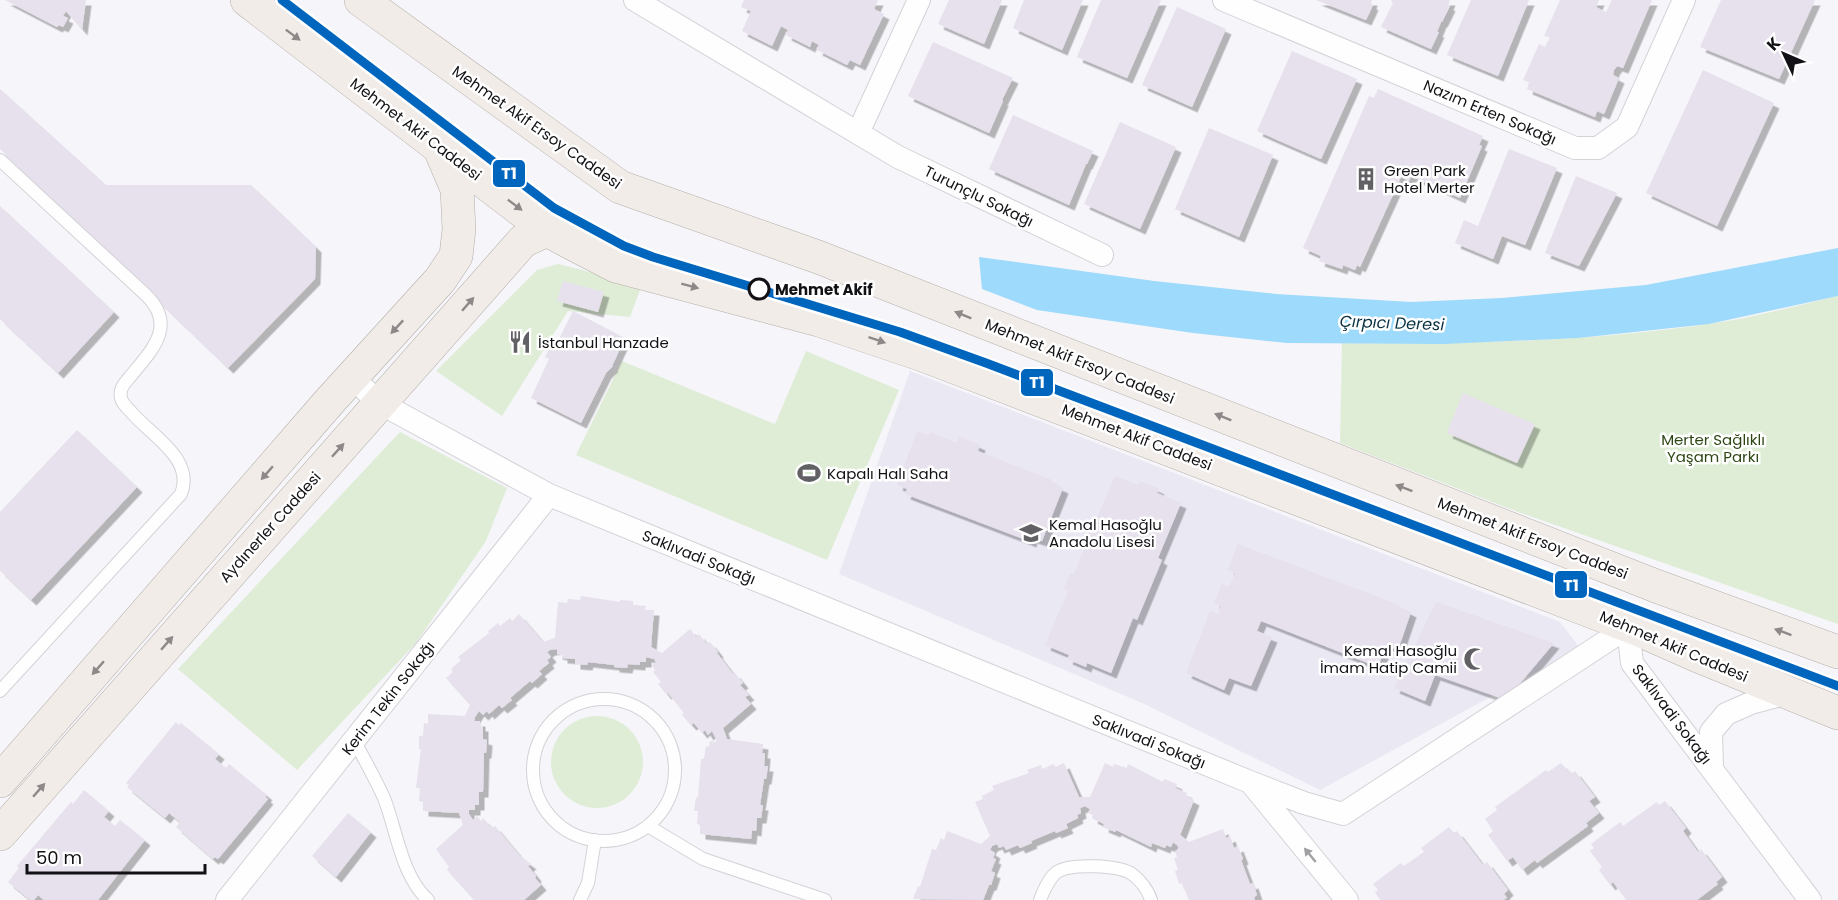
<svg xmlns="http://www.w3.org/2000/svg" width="1838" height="900" viewBox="0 0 1838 900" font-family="Poppins,sans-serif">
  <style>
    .built { fill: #eae8f3 }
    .green { fill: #dfedd6 }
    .water { fill: #9ddafb }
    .building { fill: #e7e0ed; filter: url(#shadow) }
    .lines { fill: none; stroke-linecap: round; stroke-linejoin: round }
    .service-casing { stroke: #d3d2d7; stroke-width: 14 }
    .minor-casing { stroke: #d3d2d7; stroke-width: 24 }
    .primary-casing { stroke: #b5aea9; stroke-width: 34 }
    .service { stroke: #fefefe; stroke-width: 12 }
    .minor { stroke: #fefefe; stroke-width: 22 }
    .primary { stroke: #f1ece8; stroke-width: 33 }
    .tram-1-casing { stroke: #fff; stroke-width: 14 }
    .tram-1 { stroke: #0065bd; stroke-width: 9 }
    .oneway { fill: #8d8989 }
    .oneway2 { fill: #a09fa1 }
    .stop-dot { fill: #fff; stroke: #121115; stroke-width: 3 }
    .labels { text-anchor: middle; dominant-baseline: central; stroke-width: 5; stroke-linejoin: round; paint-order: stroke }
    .street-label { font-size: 15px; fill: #121115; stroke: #fff }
    .poi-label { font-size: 15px; fill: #121115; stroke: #fff; text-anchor: start }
    .stop-label { font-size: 15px; font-weight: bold; fill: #121115; stroke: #fff; text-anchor: start }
    .park-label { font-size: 15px; fill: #2e4715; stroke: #fff }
    .water-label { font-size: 16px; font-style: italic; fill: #083143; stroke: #fff }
    .line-badge { stroke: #fff; stroke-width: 2 }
    .badge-label { font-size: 16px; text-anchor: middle; font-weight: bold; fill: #fff }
  </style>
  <defs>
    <filter id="shadow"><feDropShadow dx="5.5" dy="5.5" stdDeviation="0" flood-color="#0004"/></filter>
  </defs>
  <rect width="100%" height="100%" fill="#f5f5fa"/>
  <path class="built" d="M910,371L1560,622L1580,648L1320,790L1142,703L839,574Z"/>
  <path class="green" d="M558,264L583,270L640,290L630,317L568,311L502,416L436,371L537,270Z
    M1838,296V624L1518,512L1340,443L1342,343C1464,344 1587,342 1708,324C1752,318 1795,306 1838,296Z
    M806,351L899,390L827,560L576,455L622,361L775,424Z
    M400,432L507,488L486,541L416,643L297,770L178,669Z
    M551 762a46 46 0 1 1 92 0a46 46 0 1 1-92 0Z"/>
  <path class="water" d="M1838,248V296L1709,324L1578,338L1444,344L1287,343L1193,333L1037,310L982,289L979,257L1154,281L1276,294L1411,302L1502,298L1646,285Z"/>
  <path class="building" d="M5,0H86L82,30L66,11L63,16L68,18L63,27L59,25L57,27Z
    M744,0H878L874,9L884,14L860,65L850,60L847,65L817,50L819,45L812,41L810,47L786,35L788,30L781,26L772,46L742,31L751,11L741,7Z
    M949,0H1002L984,44L938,24Z
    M1024,0H1083L1062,50L1013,28Z
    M1101,0H1161L1127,78L1077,57Z
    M1316,0H1372L1371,4L1373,5L1366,20Z
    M1392,0H1450L1448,5L1450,6L1442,22H1441L1437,32H1439L1431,49L1381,27L1393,3L1391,2Z
    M1471,0H1529L1498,76L1447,55Z
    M1560,0H1599L1596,7L1606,12L1612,0H1652L1623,68L1617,66L1614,70L1613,75L1619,78L1604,114L1597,111L1595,117L1527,89L1529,82L1523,80L1539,44L1545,47L1550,37L1544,36Z
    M1721,0H1815L1779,79L1700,47Z
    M1177,7L1226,29L1192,107L1142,85Z
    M933,42L1013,78L1002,100L1003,101L989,133L908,96Z
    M1292,51L1357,79L1321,159L1257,131Z
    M1703,70L1774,103L1717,226L1646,193Z
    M0,89L106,185H251L316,247L315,279L228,368L0,149Z
    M1378,89L1483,136L1479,145L1482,146L1460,198L1411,176L1409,181L1401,177L1360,267L1357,265L1355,270L1343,265L1342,269L1319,261L1321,256L1303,248L1369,96L1374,98Z
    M1013,115L1093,151L1087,164H1086L1069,205L989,169Z
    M1120,122L1176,147L1140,229L1084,204Z
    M1209,128L1273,155L1239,237L1175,209Z
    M1509,149L1557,168L1525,245L1502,236L1493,259L1455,243L1464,220L1478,226Z
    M1576,176L1617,193L1579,266L1545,253Z
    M0,206L114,312L58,373L0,319Z
    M563,281L604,292L598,312L557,301Z
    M573,311L625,338L612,366H613L606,373L581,423L531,398L549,359L545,357L551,346L555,347Z
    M1463,393L1535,424L1517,463L1447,433Z
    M77,430L137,487L31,600L0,571V512Z
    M917,431L928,435L930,432L957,443L959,436L980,445L978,451L1052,480V483L1063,488L1042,541L1032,538L1031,542L905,494L907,489L897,485Z
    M1115,476L1138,485L1140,481L1159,489L1157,493L1181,503L1158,558L1162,560L1137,620L1133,618L1111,673L1087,663L1086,667L1067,659L1069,655L1045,645L1068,591L1064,589L1070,573L1074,574L1086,545L1082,544L1088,528L1092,530Z
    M1238,544L1389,601L1411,612L1398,650L1386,645L1378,667L1261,621L1257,631L1272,637L1251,686L1229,678L1224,690L1186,673L1210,611L1218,614L1221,606L1214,603L1222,584L1229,587L1235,573L1228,570Z
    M581,596L620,602V600L633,601V605L646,606L645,610H654L651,647L662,653L690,629L696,637L699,634L707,644L710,642L718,652L717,653L733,674L735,673L743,683L740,685L749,695L745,697L751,704L723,728L727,739L763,744L762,753H765L764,766H768L766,779H764L760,805H763L761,818H757L756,831L752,830L751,839L700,834V825L697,824L698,811H694L696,797L698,798L701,759H704L706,746L709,747L710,741L716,742V739L712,731L708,735L705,730L702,733L694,723L691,725L682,715L684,713L668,693L666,694L658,684L661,682L653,672L655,670L652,665L656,662L654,659L646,657V662H640V665L628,664L627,668L614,667V665L588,662L587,665L575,664V659L562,658V655L557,654V649L550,650L547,652L551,657L547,660L549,663L539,671L542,674L532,683L530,681L510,698L512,700L502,708L499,705L489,714L487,711L483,715L479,711L475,717L474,721H480V726H483V739L487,740L486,753H484L483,792H479V805H475V810H469V814L473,820L477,816L481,821L483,818L492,828L495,826L520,856L531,864L528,866L536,876L535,878L541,885L524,900H474L447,870L449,867L436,849L463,825L459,813L423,811V802L419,801L420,788H416L421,749H419V736H423L424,723L428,724V714L465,716L467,711L470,705L446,678L453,672L451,669L461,660L458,657L489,633L488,631L498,623L500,626L510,618L512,621L519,614L543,642L555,638L558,602L567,603L568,599L580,600Z
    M1436,602L1554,643L1506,700L1435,675L1425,701L1394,688Z
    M176,722L179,725L181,723L219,754L215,759L226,768L229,764L267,795L265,797L268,799L218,859L215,857L213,859L176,827L180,822L169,813L165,818L127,787L129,785L126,783Z
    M1064,763L1079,797H1090L1105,763L1113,767L1114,764L1127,768L1128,764L1163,782L1164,779L1177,784L1175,788L1187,793L1186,796L1194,800L1180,835L1189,842L1223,829L1226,838L1230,836L1234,848L1238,846L1243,859L1241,860L1250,884L1253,883L1257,895L1254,897L1255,900H1189L1182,883L1179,884L1175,871L1178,870L1174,858L1177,857L1175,851L1180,849L1177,845L1173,842L1171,847L1166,845L1165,848L1152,843L1151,847L1116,830L1115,832L1103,827L1104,824L1092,818L1093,815L1088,813L1090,809L1085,806L1080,808L1081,813L1077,815L1078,818L1066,824L1068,828L1056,833L1055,831L1031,841L1032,843L1020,848L1018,845L1006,850L1004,846L999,848L997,844L992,846L990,850L995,853L993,858L996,859L991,871L995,873L991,885H989L983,900L913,899L918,886L920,887L932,849L936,850L941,838L944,840L947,831L981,844L990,836L975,802L983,799L982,796L994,790L992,786L1029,773L1027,770L1041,765L1042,769L1054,764L1055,767Z
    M1561,763L1571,774L1575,771L1595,797L1589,801L1599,813L1586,823L1588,826L1537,863L1535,860L1522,870L1513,857L1507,861L1488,835L1493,831L1485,819L1497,810L1495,807L1546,770L1548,772Z
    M84,790L109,811L104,817L115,826L120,820L145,840L98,900H44L38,895L34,900H30L8,882L19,868L17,866L71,802L73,804Z
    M1665,801L1686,828L1683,831L1698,852L1701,849L1722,877L1716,882L1718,884L1697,900H1626L1613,882L1610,885L1599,870L1602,867L1590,851L1594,848L1591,844L1620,822L1623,826L1657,802L1659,805Z
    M348,813L371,832L336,877L312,856Z
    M1449,827L1454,833L1457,831L1483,865L1487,862L1508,890L1504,894L1507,898L1503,900H1380L1375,892L1378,890L1373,884L1401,863L1404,866L1421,854L1424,852L1421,848Z"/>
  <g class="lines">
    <g class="service-casing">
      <path id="service" d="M0,160L146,295C178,326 151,351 129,378C124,384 119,389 121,398C122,404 128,408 132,413C152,436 195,459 181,494L0,691
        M533 770a71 71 0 1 1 142 0a71 71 0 1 1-142 0Z
        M354,740C364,759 375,778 384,798C397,831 401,875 428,900
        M648,826L703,859L825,900
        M580,900L588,883L595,840
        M1040,900C1043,892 1050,877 1057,872C1070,863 1119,865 1132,874C1140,880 1148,890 1151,900"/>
    </g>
    <g class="minor-casing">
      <path id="minor" d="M635,0L898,157L1102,255
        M1224,0L1575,148H1598L1627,127L1684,0
        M858,133L919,0
        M351,377L380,403L549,495L1250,782L1304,803L1343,814L1628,627L1632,663L1810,900
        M1712,767L1711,732L1726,714L1751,703L1788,693
        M1251,783L1347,900
        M227,900L549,495"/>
    </g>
    <g class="primary-casing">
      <path id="primary" d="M247,0L547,230L575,245L616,266L819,320L920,354L1637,629L1698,656L1838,713
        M361,0L620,187L818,257L1656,586L1838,652
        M0,781L329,402L440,280L456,256L459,229L457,189L440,149
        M0,834L523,241L547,230"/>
    </g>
    <use href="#service" class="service"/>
    <use href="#minor" class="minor"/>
    <use href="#primary" class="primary"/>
    <g class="tram-1-casing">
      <path id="tram-1" d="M282,0L554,208L624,246L653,257L900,332L986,363L1838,686"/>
    </g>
    <use href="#tram-1" class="tram-1"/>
  </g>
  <defs><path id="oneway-solid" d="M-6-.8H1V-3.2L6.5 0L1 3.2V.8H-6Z" transform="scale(1.5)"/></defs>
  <g class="oneway">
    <use href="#oneway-solid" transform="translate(293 35) rotate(37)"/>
    <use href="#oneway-solid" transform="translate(515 205) rotate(37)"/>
    <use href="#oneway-solid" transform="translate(690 286) rotate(15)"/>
    <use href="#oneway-solid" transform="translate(468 304) rotate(-49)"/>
    <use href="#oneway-solid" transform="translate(963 315) rotate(-158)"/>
    <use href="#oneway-solid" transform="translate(397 327) rotate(133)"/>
    <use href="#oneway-solid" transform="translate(877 340) rotate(19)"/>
    <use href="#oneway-solid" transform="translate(1223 417) rotate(-158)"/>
    <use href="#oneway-solid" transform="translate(338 450) rotate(-48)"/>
    <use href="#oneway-solid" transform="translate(267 473) rotate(131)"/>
    <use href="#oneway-solid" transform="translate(1404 488) rotate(-159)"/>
    <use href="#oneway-solid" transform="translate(1783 632) rotate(-160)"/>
    <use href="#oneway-solid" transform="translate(167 643) rotate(-49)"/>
    <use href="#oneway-solid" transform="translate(98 668) rotate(131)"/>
    <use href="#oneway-solid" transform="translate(39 790) rotate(-49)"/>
  </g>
  <use class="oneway2" href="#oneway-solid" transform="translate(1310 855) rotate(-129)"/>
  <defs>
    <g id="building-bare" transform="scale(1.8)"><path d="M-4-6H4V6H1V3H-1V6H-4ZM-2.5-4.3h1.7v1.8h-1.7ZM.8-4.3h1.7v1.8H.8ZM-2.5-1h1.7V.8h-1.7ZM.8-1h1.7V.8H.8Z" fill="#616165" stroke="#fff" stroke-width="2.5" paint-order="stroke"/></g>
    <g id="restaurant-bare" transform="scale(1.8)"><path d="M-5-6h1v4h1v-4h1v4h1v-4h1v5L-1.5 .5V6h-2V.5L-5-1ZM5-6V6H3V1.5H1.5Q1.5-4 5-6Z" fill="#616165" stroke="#fff" stroke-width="2.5" paint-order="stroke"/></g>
    <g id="stadium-bare" transform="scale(1.8)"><path d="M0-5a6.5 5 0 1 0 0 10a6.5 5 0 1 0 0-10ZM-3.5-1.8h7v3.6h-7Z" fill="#616165" stroke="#fff" stroke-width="2.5" paint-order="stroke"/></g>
    <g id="school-bare" transform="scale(1.8)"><path d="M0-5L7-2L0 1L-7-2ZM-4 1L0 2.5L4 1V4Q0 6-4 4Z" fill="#616165" stroke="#fff" stroke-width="2.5" paint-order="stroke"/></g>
    <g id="mosque-bare" transform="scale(1.8)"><path d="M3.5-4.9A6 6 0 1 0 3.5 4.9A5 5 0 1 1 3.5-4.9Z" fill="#616165" stroke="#fff" stroke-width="2.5" paint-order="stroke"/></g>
  </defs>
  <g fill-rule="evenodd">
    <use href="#building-bare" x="1366" y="179"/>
    <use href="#restaurant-bare" x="520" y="342"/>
    <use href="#stadium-bare" x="809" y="473"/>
    <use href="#school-bare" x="1031" y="533"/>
    <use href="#mosque-bare" x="1475" y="659"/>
  </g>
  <circle class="stop-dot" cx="759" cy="289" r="10"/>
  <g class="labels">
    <g class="street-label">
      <text transform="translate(1490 112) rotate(23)">Nazım Erten Sokağı</text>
      <text transform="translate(537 127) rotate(35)">Mehmet Akif Ersoy Caddesi</text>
      <text transform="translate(416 129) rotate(37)">Mehmet Akif Caddesi</text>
      <text transform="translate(979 196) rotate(26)">Turunçlu Sokağı</text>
      <text transform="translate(1080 361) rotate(22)">Mehmet Akif Ersoy Caddesi</text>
      <text transform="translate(1137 437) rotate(21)">Mehmet Akif Caddesi</text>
      <text transform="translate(270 527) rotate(-48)">Aydınerler Caddesi</text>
      <text transform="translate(1533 538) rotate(21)">Mehmet Akif Ersoy Caddesi</text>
      <text transform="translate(699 557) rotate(22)">Saklıvadi Sokağı</text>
      <text transform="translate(1674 646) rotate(23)">Mehmet Akif Caddesi</text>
      <text transform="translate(388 698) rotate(-52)">Kerim Tekin Sokağı</text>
      <text transform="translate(1672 714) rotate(53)">Saklıvadi Sokağı</text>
      <text transform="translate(1149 741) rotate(22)">Saklıvadi Sokağı</text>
    </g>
    <g class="poi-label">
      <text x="1384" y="170">Green Park<tspan x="1384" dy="17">Hotel Merter</tspan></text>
      <text x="538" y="342">İstanbul Hanzade</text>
      <text x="827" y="473">Kapalı Halı Saha</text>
      <text x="1049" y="524">Kemal Hasoğlu<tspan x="1049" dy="17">Anadolu Lisesi</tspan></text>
      <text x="1457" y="650" text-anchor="end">Kemal Hasoğlu<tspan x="1457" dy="17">İmam Hatip Camii</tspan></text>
    </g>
    <g class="stop-label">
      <text x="775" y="289">Mehmet Akif</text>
    </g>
    <g class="park-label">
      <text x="1713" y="439">Merter Sağlıklı<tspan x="1713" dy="17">Yaşam Parkı</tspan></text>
    </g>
    <g class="water-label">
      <text transform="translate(1392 323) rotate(2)">Çırpıcı Deresi</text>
    </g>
  </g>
  <g class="line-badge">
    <rect x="492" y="159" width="34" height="29" rx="6" fill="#0065bd"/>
    <rect x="1020" y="368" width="34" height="29" rx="6" fill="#0065bd"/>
    <rect x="1554" y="570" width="34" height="29" rx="6" fill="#0065bd"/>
  </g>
  <g class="badge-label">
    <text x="509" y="179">T1</text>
    <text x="1037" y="388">T1</text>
    <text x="1571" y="591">T1</text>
  </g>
  <g transform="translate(1784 54) rotate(314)" stroke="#ffffff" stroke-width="4.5" paint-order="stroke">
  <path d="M0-4.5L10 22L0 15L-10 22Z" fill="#121115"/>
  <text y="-9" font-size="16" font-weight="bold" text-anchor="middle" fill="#121115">K</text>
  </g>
  <path d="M27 864v9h178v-9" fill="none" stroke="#121115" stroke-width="3"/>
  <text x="36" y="864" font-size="18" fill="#121115" stroke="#ffffff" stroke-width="4.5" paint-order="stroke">50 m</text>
</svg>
